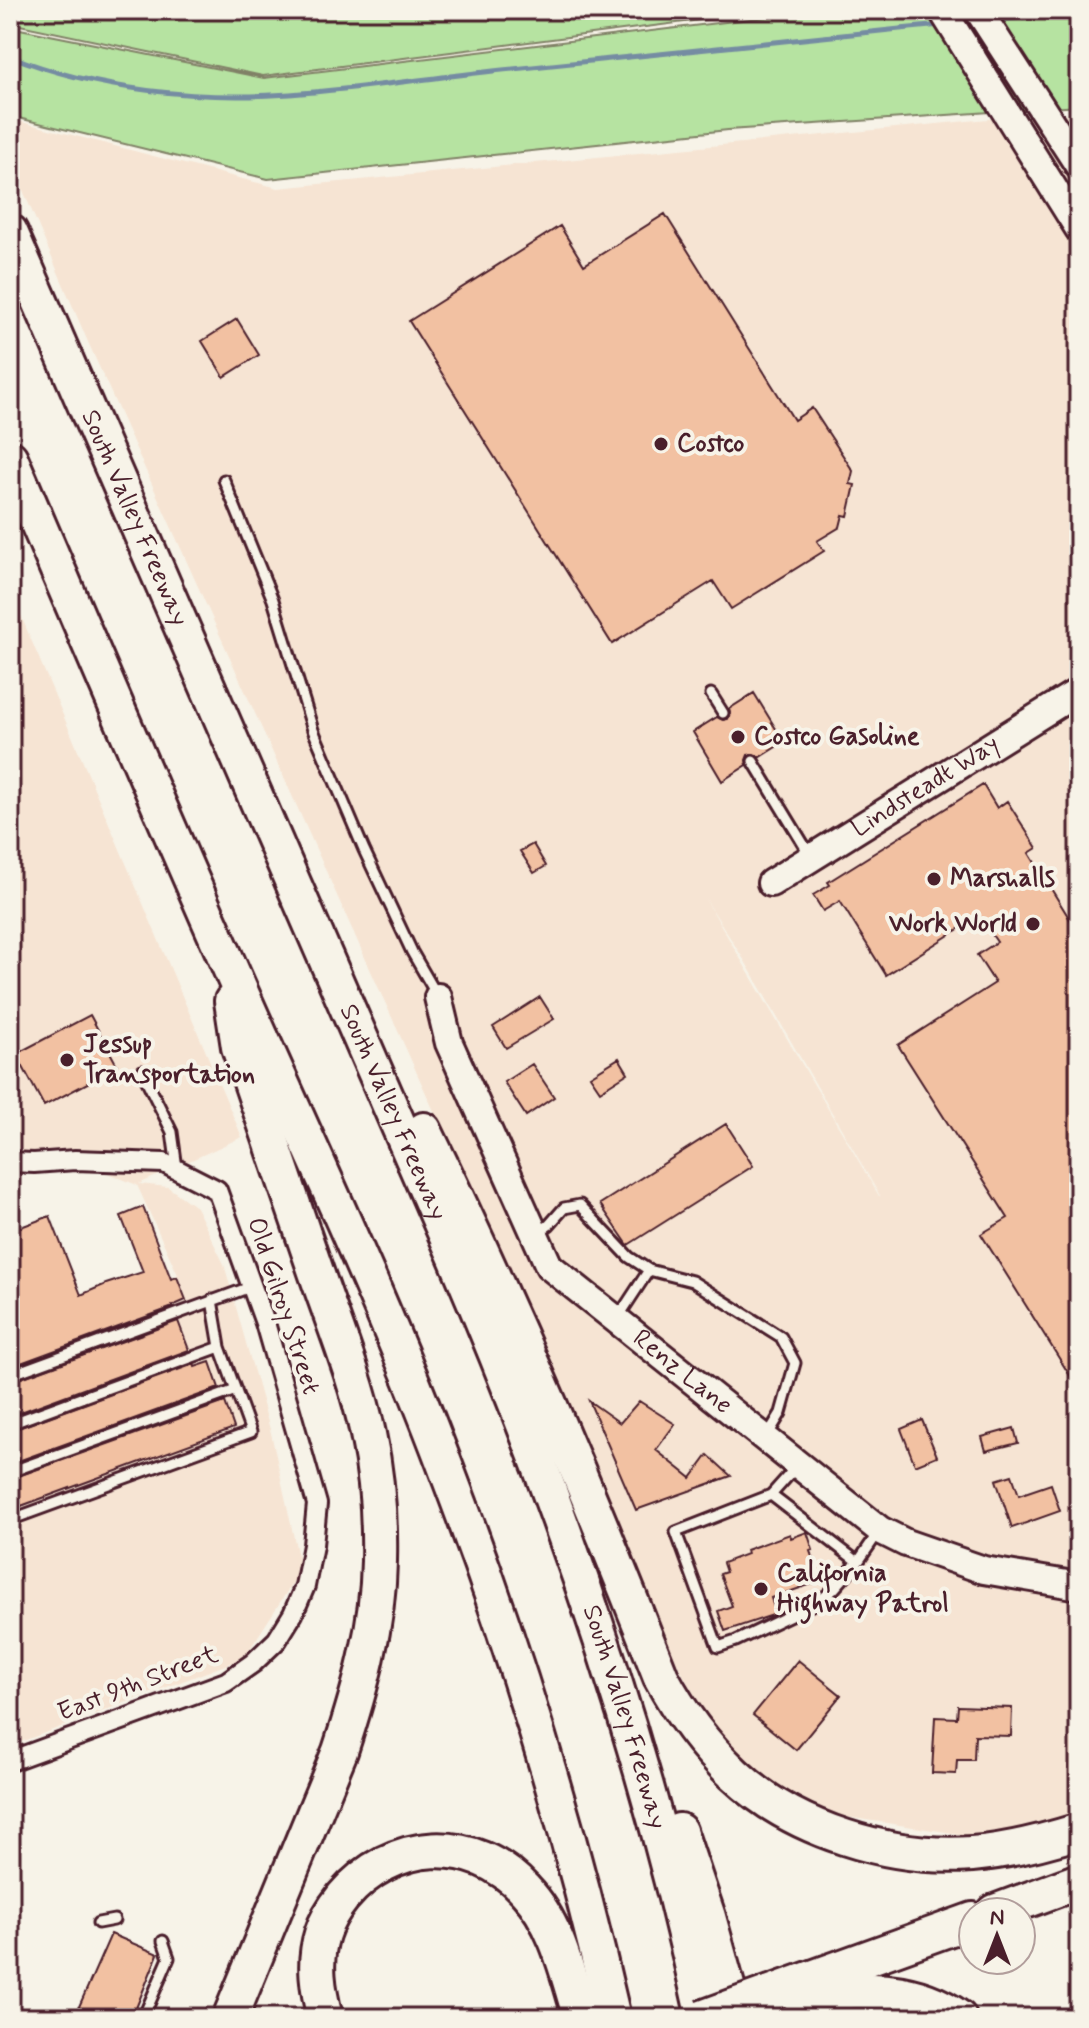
<svg xmlns="http://www.w3.org/2000/svg" width="1089" height="2028" viewBox="0 0 1089 2028" font-family="Mynerve,sans-serif">
  <style>
    .built { fill: #f6e4d3; fill-rule: evenodd }
    .green { fill: #b6e3a1; stroke: #808166; stroke-width: 2 }
    .lines { fill: none; stroke-linecap: round; stroke-linejoin: round }
    .stream { stroke: #758ca2; stroke-width: 5 }
    .building { fill: #f2c1a2; stroke: #4a1f2b; stroke-width: 2 }
    .lane-casing { stroke: #4a1f2b; stroke-width: 15 }
    .street-casing { stroke: #4a1f2b; stroke-width: 24 }
    .secondary-casing { stroke: #4a1f2b; stroke-width: 32 }
    .highway-casing { stroke: #4a1f2b; stroke-width: 40 }
    .lane { stroke: #f7f3e8; stroke-width: 9 }
    .street { stroke: #f7f3e8; stroke-width: 18 }
    .secondary { stroke: #f7f3e8; stroke-width: 26 }
    .highway { stroke: #f7f3e8; stroke-width: 34 }
    .highway-bridge-casing { stroke: #4a1f2b; stroke-width: 40; stroke-linecap: butt }
    .highway-bridge { stroke: #f7f3e8; stroke-width: 34 }
    .poi-dot { fill: #4a1f2b; stroke: #f7f3e8; stroke-width: 3 }
    .labels { text-anchor: middle; dominant-baseline: central; stroke-width: 8; stroke-linejoin: round; paint-order: stroke }
    .poi-label { font-size: 26px; font-weight: bold; fill: #4a1f2b; stroke: #f7f3e8; text-anchor: start }
    .street-label { font-size: 26px; fill: #4a1f2b; stroke: #f7f3e8 }
  </style>
  <rect width="100%" height="100%" fill="#f7f3e8"/>
  <filter id="ink" filterUnits="userSpaceOnUse"><feTurbulence type="fractalNoise" baseFrequency=".0125" numOctaves="2"/><feDisplacementMap in="SourceGraphic" scale="16" xChannelSelector="R" yChannelSelector="G"/><feConvolveMatrix kernelMatrix="1 2 1 2 8 2 1 2 1" color-interpolation-filters="sRGB"/></filter>
  <g filter="url(#ink)">
    <path class="built" d="M1079,113V1810L993,1839L833,1815L761,1778L701,1708L655,1622L577,1429L88,342L10,160V119L278,188L1009,117ZM705,898L746,963L880,1196H879Z
      M10,590L242,1137L139,1184L168,1187L196,1207L224,1264L271,1433L301,1570L244,1658L10,1746V1335L178,1275L137,1185L75,1160L10,1155Z"/>
    <path class="green" d="M10,10H778L263,76L10,23Z
      M825,10H1079V106L728,130L268,179L10,116V27L264,78Z"/>
    <g class="lines">
      <path class="stream" d="M995,20L1079,12
        M10,56C95,90 199,101 290,94C365,89 439,76 513,69C655,54 798,39 941,25"/>
    </g>
    <path class="building" d="M665,214L794,420L812,408L853,471L850,484L855,485L848,516L843,515L840,527L817,541L824,551L731,609L713,581L612,644L409,321L560,226L584,265Z
      M237,319L259,355L224,377L202,341Z
      M754,693L784,742L760,757L754,754L748,755L746,760L747,765L722,781L693,732L717,717L723,720L728,719L730,713L729,709Z
      M983,785L997,808L1007,801L1037,848L1029,853L1079,934V1390L981,1234L1008,1218L898,1045L995,983L977,955L997,942L979,916L886,975L840,901L823,911L813,895L830,885L828,882Z
      M533,844L546,866L534,873L520,851Z
      M540,997L554,1019L506,1048L493,1027Z
      M90,1015L118,1067L44,1106L16,1054Z
      M619,1058L628,1073L600,1091L590,1076Z
      M532,1064L554,1097L526,1116L504,1082Z
      M726,1124L753,1166L628,1245L600,1204Z
      M143,1207L171,1279L177,1277L186,1300L172,1306L173,1307L10,1367V1231L50,1216L81,1295L106,1284L143,1272L121,1216Z
      M178,1321L189,1350L10,1416V1382Z
      M210,1362L219,1388L10,1464V1431L194,1364L195,1367Z
      M589,1401L620,1423L639,1401L675,1424L656,1450L691,1478L708,1455L731,1476L636,1510Z
      M225,1402L234,1428L10,1510V1479Z
      M922,1420L937,1456L915,1465L901,1429Z
      M1014,1428L1018,1443L986,1451L982,1437Z
      M1012,1475L1019,1495L1051,1484L1060,1511L1012,1528L996,1480Z
      M807,1532L813,1550L810,1551L821,1581L771,1598L776,1614L725,1631L718,1611L732,1606L720,1574L726,1572L723,1563L747,1554L746,1550L790,1534L791,1538Z
      M798,1660L841,1695L796,1750L753,1715Z
      M958,1706L1012,1708L1011,1736L975,1735L974,1760H957L956,1774L932,1773L935,1717L957,1718Z
      M111,1934L158,1954L132,2018H74Z"/>
    <g class="lines">
      <g class="lane-casing">
        <path id="lane" d="M224,480L273,600L313,730L364,850L412,952L438,997
          M711,694L723,713
          M753,761L810,855
          M142,1071L172,1132L177,1168
          M537,1233L549,1225L564,1208L580,1205L629,1257L649,1270
          M617,1319L649,1270L692,1281L781,1337L795,1363L781,1413L767,1436
          M10,1375L253,1286
          M10,1424L220,1347
          M797,1466L771,1495L676,1532L718,1647L736,1641L818,1602L834,1589L858,1562L878,1533
          M10,1472L236,1390
          M771,1495L858,1562
          M10,1520L251,1432L220,1347L212,1300
          M98,1923L114,1920
          M143,2018L169,1958L163,1941"/>
      </g>
      <g class="street-casing">
        <path id="street" d="M10,1162L34,1163L75,1160L164,1163L217,1190L265,1323L317,1504L313,1545L305,1586L293,1614L277,1640L253,1663L226,1682L10,1761"/>
      </g>
      <g class="secondary-casing">
        <g id="secondary">
          <path d="M942,10L1079,229"/>
          <path d="M978,10L1079,166"/>
          <path id="s1" d="M771,883L1079,691"/>
          <path id="s2" d="M438,997L449,1043L549,1266L880,1530L906,1543L984,1570L1079,1586"/>
        </g>
      </g>
      <g class="highway-casing">
        <g id="highway">
          <path id="s3" d="M10,232L454,1253C560,1500 648,1755 704,2018"/>
          <path d="M10,458C82,626 153,794 227,961C301,1130 382,1297 447,1471C515,1649 571,1832 613,2018"/>
          <path d="M424,1130C511,1309 589,1492 661,1677C680,1713 705,1746 734,1774C793,1830 891,1860 972,1854C1009,1851 1044,1842 1079,1831"/>
          <path d="M679,1831L708,1917L736,2018"/>
          <path d="M995,1912L1079,1881"/>
          <path d="M797,1994C855,1991 909,1982 959,2018"/>
          <path d="M765,1995L973,1920"/>
          <path d="M230,2018L340,1751C360,1690 378,1627 379,1561C380,1519 377,1476 368,1434C356,1377 333,1322 314,1266C289,1193 264,1120 239,1047L232,1001"/>
          <path d="M325,2018C318,1990 313,1962 322,1934C326,1921 335,1907 343,1897C392,1839 473,1833 525,1890C557,1923 568,1975 581,2018"/>
        </g>
      </g>
      <use href="#lane" class="lane"/>
      <use href="#street" class="street"/>
      <use href="#secondary" class="secondary"/>
      <use href="#highway" class="highway"/>
      <g class="highway-bridge-casing">
        <path id="highway-bridge" d="M702,2018L765,1995"/>
      </g>
      <use href="#highway-bridge" class="highway-bridge"/>
    </g>
  </g>
  <g class="poi-dot">
    <circle cx="661" cy="444" r="8"/>
    <circle cx="738" cy="737" r="8"/>
    <circle cx="934" cy="879" r="8"/>
    <circle cx="1033" cy="924" r="8"/>
    <circle cx="67" cy="1060" r="8"/>
    <circle cx="761" cy="1589" r="8"/>
  </g>
  <g class="labels">
    <g class="poi-label">
      <text x="677" y="444">Costco</text>
      <text x="754" y="737">Costco Gasoline</text>
      <text x="950" y="879">Marshalls</text>
      <text x="1017" y="924" text-anchor="end">Work World</text>
      <text x="83" y="1045">Jessup<tspan x="83" dy="30">Transportation</tspan></text>
      <text x="777" y="1574">California<tspan x="777" dy="30">Highway Patrol</tspan></text>
    </g>
    <g class="street-label">
      <text stroke="none"><textPath href="#s3" startOffset="312">South Valley Freeway</textPath></text>
      <text stroke="none"><textPath href="#s1" startOffset="182">Lindsteadt Way</textPath></text>
      <text stroke="none"><textPath href="#s3" startOffset="960">South Valley Freeway</textPath></text>
      <text transform="translate(283 1306) rotate(72)">Old Gilroy Street</text>
      <text stroke="none"><textPath href="#s2" startOffset="462">Renz Lane</textPath></text>
      <text transform="translate(138 1684) rotate(-21)">East 9th Street</text>
      <text stroke="none"><textPath href="#s3" startOffset="1608">South Valley Freeway</textPath></text>
    </g>
  </g>
  <rect width="1089" height="2028" fill="none" stroke="#f7f3e8" stroke-width="40"/>
  <rect x="20" y="20" width="1049" height="1988" fill="none" stroke="#4a1f2b" stroke-width="3" filter="url(#ink)"/>
  <g transform="translate(997 1936)"><circle r="38" fill="#f7f3e8" stroke="#b29e9c" stroke-width="2"/>
  <path d="M0-6L14 30L0 20L-14 30Z" fill="#4a1f2b"/>
  <text y="-12" font-size="22" font-weight="bold" text-anchor="middle" fill="#4a1f2b">N</text>
  </g>
</svg>
